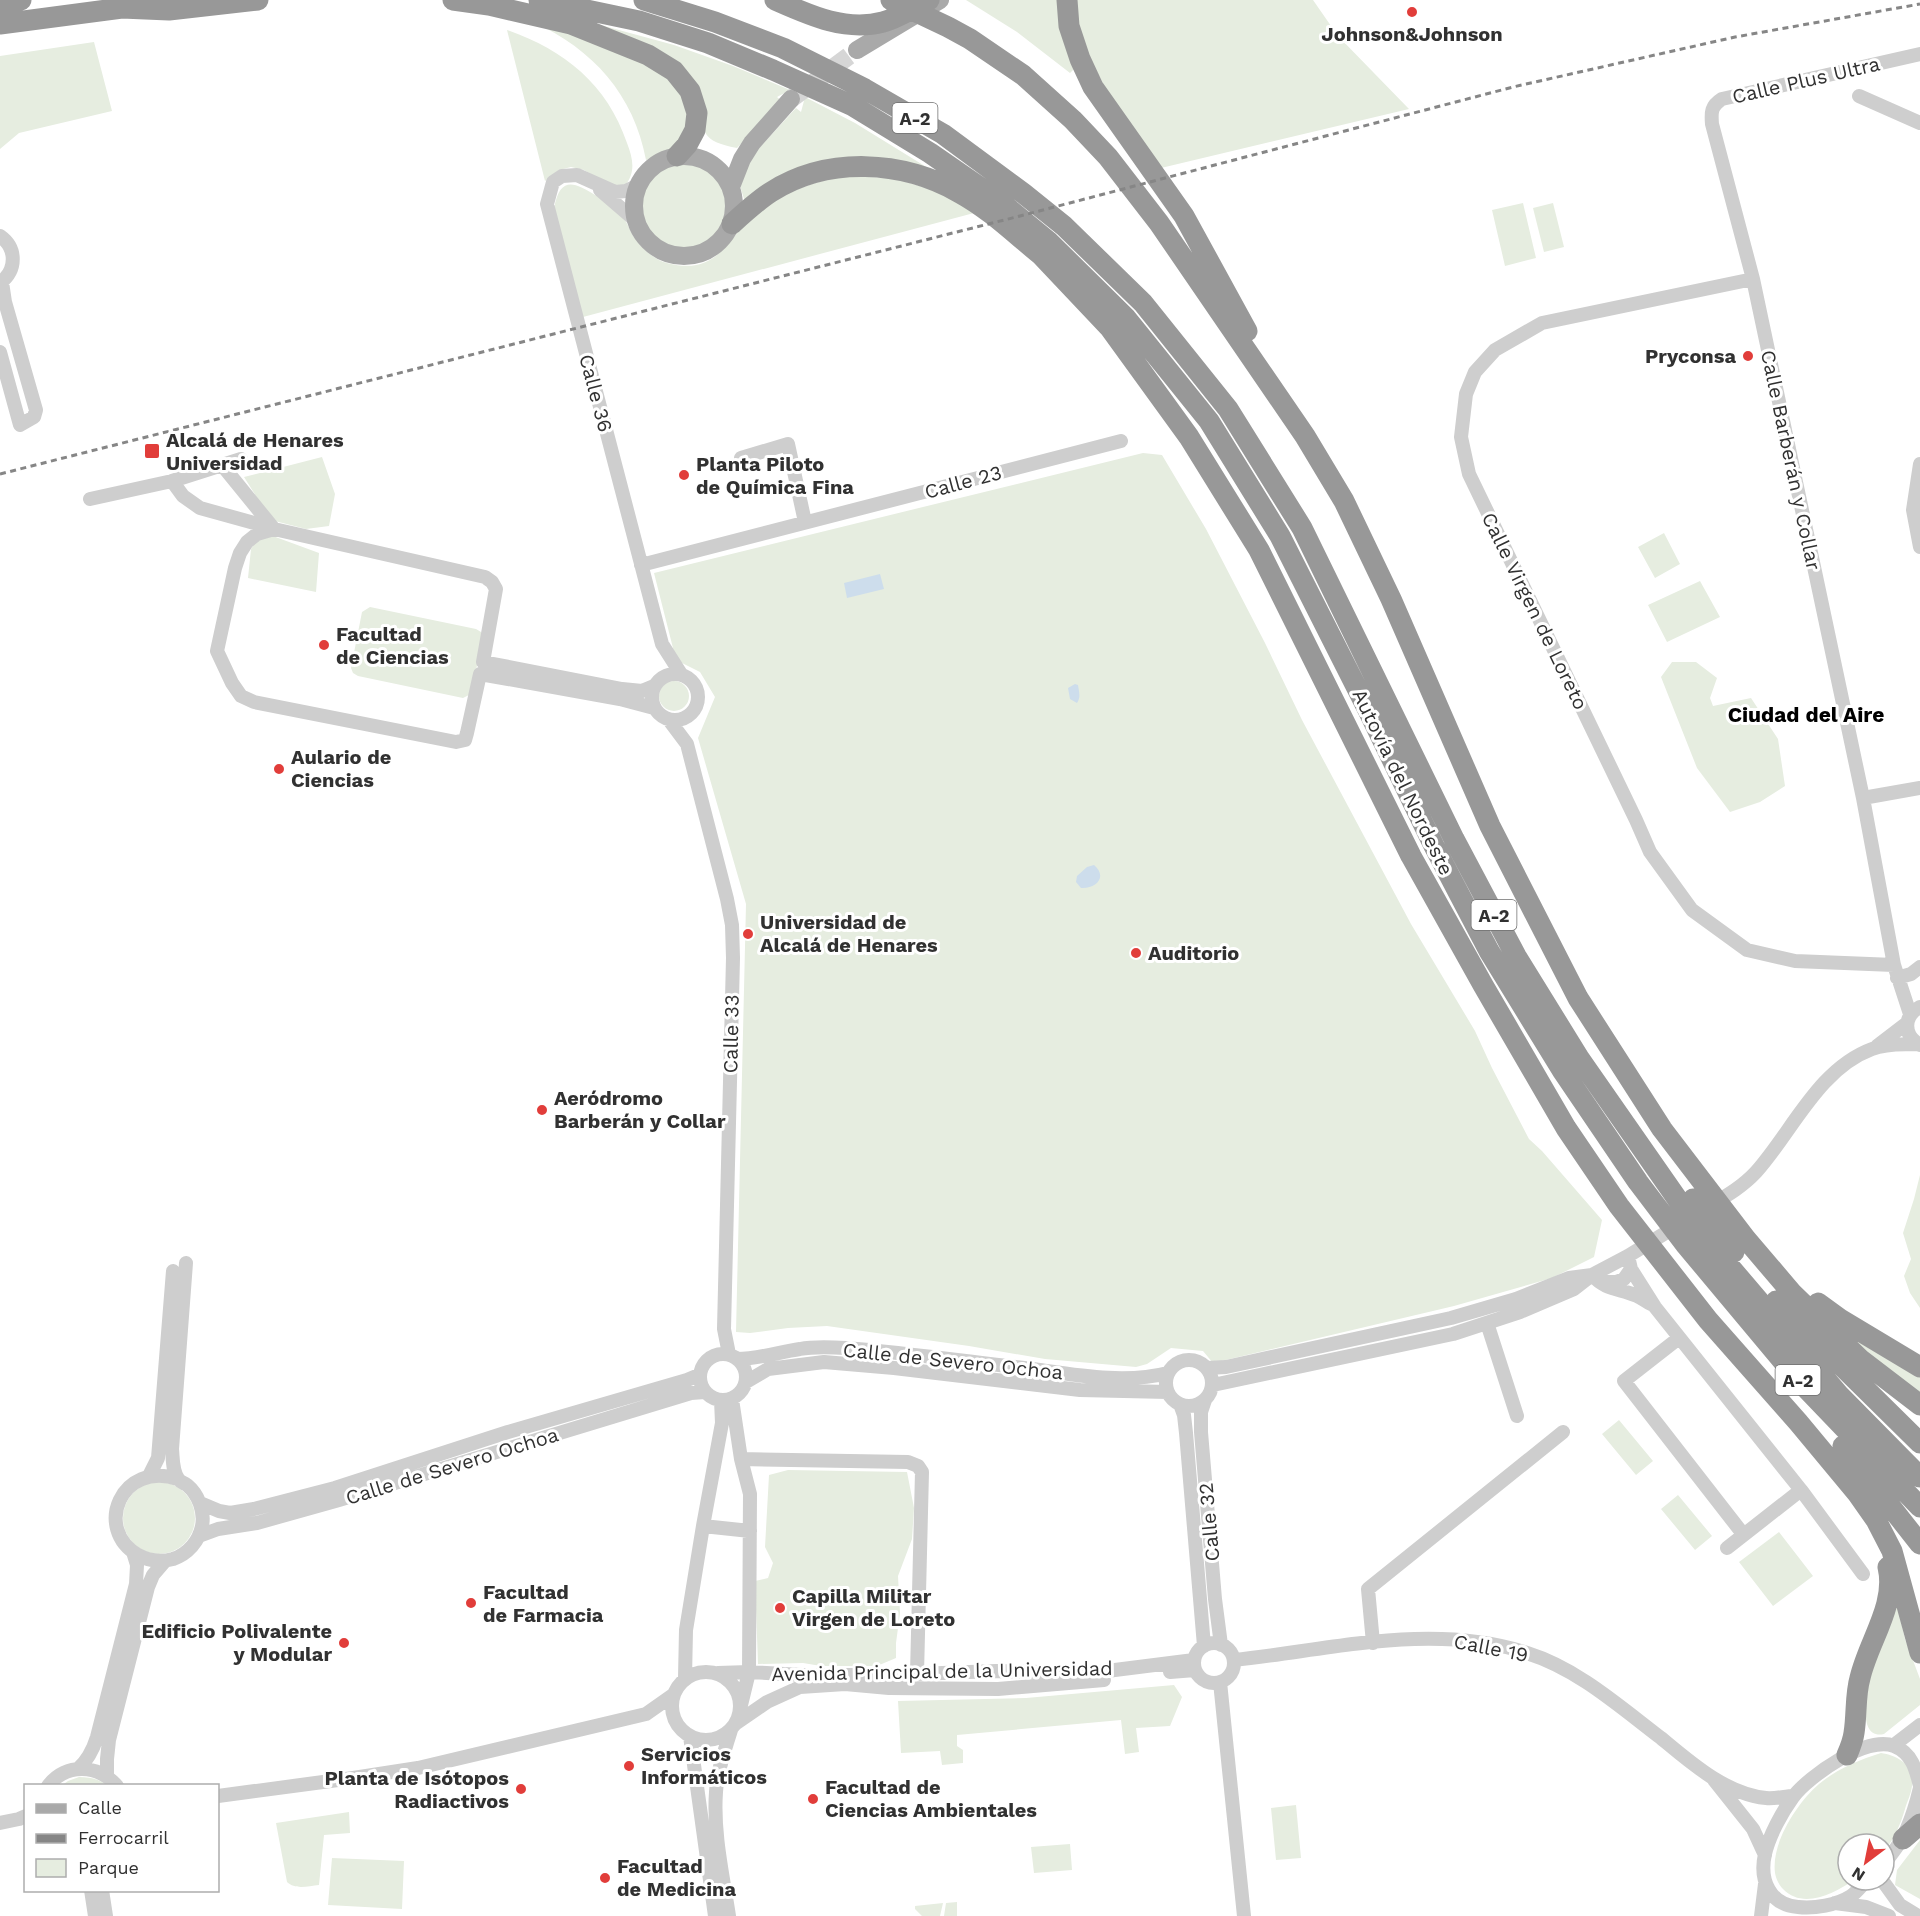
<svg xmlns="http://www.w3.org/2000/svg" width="1920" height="1916" viewBox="0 0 1920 1916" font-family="'Work Sans',sans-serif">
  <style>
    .green { fill: #e6ede0 }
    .water { fill: #cdddec }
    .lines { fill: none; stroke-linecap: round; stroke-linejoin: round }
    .major-tunnel { stroke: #d6d6d6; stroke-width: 18; stroke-dasharray: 18 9; stroke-linecap: butt }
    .minor { stroke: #cecece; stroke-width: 14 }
    .major { stroke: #a9a9a9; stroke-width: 18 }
    .highway { stroke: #989898; stroke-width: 21 }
    .rail { stroke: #868686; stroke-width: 3; stroke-dasharray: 6 4.5; stroke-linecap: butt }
    .poi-dot { fill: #e13d3a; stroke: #fff; stroke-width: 2 }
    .labels { text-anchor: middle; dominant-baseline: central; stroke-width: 6; stroke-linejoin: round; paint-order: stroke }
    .shield { fill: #fff; stroke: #6f6f6f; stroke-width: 1.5 }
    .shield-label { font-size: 18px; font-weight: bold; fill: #313131 }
    .poi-label { font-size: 20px; font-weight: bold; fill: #313131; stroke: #fff; text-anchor: start }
    .street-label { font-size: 20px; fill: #313131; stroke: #fff }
    .neighbourhood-label { font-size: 21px; font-weight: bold; fill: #000; stroke: #fff }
  </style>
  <rect width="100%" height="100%" fill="#fff"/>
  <path class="green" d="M966,0H1060L1075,68L1070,73L1017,32Z
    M1076,0H1313L1338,36L1409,109L1161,168L1109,96L1080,37Z
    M582,20L674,45L733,66L790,90L777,97L782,101L737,148C701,141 703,133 699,100Z
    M533,22L596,40L662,68L686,102L690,125L676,147L646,160C634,95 593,49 533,22Z
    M507,30C564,50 607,84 627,143C633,159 636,172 625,186H610L584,170L571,167L559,170L545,181Z
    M94,42L112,111L19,133L0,149V56Z
    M805,97L855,123L941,176L859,160L745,202L739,183L750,158L796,108L801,112Z
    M642 206a43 43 0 1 1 86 0a43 43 0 1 1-86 0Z
    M843,176L893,178L943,193L974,213L583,317L554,208C560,177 573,181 595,195C604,201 615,207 621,214C626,220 629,228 632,234C639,246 654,260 667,263C724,278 728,230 766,205C789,190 816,182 843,176Z
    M1523,203L1536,258L1505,266L1492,210Z
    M1553,203L1564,247L1544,252L1533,208Z
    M1143,453L1162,455L1206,529L1265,643L1302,720L1411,924L1475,1031L1492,1068L1529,1139L1542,1151L1602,1220L1594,1257L1552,1278L1454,1306L1213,1363L1203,1351L1171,1348L1147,1364L1136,1367L1045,1359L969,1346L827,1326L788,1328L750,1333L736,1332L746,904L698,738L715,697L700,672L676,660L654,573Z
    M322,457L335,494L329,526L306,529L271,520L244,477Z
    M262,532L319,553L316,592L248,578L251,549Z
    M1664,533L1680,564L1655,578L1638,547Z
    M1700,581L1720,617L1667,642L1648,605Z
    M370,607L476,629L481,632L483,637L471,694L463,698L358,676L353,673L351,668L362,612Z
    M1672,662H1696L1717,678L1710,698L1713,706L1751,698L1778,739L1785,786L1760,802L1730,812L1697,768L1661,677Z
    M659 696a15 15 0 1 1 30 0a15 15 0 1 1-30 0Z
    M1920,1175V1308L1910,1293L1904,1276L1911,1259L1903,1233L1914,1199Z
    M1834,1324L1920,1375V1396Z
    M1619,1420L1653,1461L1636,1475L1602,1434Z
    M788,1470L907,1472L914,1508L912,1539L898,1576L900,1613L896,1643V1658L877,1666H821L803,1663L758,1664L755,1581L768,1578L773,1563L765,1547L769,1475Z
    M123 1518a36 36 0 1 1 72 0a36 36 0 1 1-72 0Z
    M1678,1495L1712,1536L1695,1550L1661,1509Z
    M1779,1532L1813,1576L1773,1606L1739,1562Z
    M1897,1604L1905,1639L1920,1679V1705L1884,1734C1853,1741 1869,1677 1874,1662C1880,1642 1889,1623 1897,1604Z
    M1174,1685L1182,1697L1170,1726L1136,1728L1139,1752L1125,1754L1121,1720L957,1735V1746L963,1750V1763L942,1765L940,1751L901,1753L898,1701L1026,1698Z
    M1881,1753C1897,1755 1916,1766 1912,1786C1911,1794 1907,1802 1905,1809C1901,1823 1894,1840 1884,1851V1844H1848V1880H1854C1835,1893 1803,1910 1783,1889C1779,1885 1776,1879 1775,1873C1771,1843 1797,1803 1819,1784C1837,1769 1859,1760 1881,1753Z
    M79,1777C90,1777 98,1779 107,1785L61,1786L68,1781Z
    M1296,1805L1301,1858L1276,1860L1271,1808Z
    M349,1812L350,1833L324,1835L319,1885C308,1886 295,1890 287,1882L276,1823Z
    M1920,1840V1899L1895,1885L1897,1870Z
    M1070,1844L1072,1870L1034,1873L1031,1847Z
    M332,1858L404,1861L402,1909L328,1905Z
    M957,1902V1916H944L946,1903Z
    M943,1903L940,1916H922L915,1909V1906Z"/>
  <path class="water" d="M880,574L884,589L847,598L844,583Z
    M1075,684L1078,685C1079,692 1081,697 1077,703L1070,699L1068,688Z
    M1094,865C1108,877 1096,889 1081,888L1076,882L1077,876L1087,867Z"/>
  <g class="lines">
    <path class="major-tunnel" d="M791,99L857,50"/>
    <path class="minor" d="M1859,96L1920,123
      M638,185L626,191L615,192L577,175L562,176L553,182L547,204L662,644L681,674
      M600,190L636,221
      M0,236C17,248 17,270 0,283
      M1753,279L1542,323L1495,350L1475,372L1466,394L1461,437L1469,474L1636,820L1650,852L1692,910L1747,950L1795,961L1894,965
      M0,352L20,425L34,417L36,410L5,302L2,282
      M741,458L788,444L805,522
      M1920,464L1913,510L1920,547
      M222,465L274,529
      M172,481L183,496L200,508L272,528
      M90,499L172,481L241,459
      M641,565L1121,441
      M652 697a23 23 0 1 1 46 0a23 23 0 1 1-46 0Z
      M654,686L642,691L622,689L483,662L496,589L492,582L485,577L274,529L257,534L247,542L240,553L235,568L217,651L232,683L241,696L254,702L456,742L465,740L467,733L480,674L620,699L654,708
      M669,720L687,744L727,899L732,925L733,958L724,1329L729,1354
      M1863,798L1920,788
      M1897,978L1911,974L1920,967
      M1920,1007C1903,1016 1903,1035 1920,1045
      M1910,1014L1894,965L1863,798L1753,279L1712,124C1711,112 1711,106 1722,99L1920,54
      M1877,1046L1907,1023
      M1711,1205C1728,1195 1743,1186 1756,1172C1792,1132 1818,1069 1872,1049C1887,1043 1904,1045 1918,1044
      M1628,1256L1631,1269L1655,1307L1801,1490L1863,1574
      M1592,1275C1606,1291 1620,1288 1637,1296C1642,1298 1646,1302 1651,1304
      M1601,1282H1616L1624,1279L1631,1269
      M1487,1323L1517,1416
      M1679,1338L1624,1381L1743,1534
      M700 1377a23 23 0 1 1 46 0a23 23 0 1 1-46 0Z
      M737,1359C758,1359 779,1352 800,1349C815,1346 831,1347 846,1348C908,1353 970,1362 1032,1369C1076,1375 1125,1384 1168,1373
      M1166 1383a23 23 0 1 1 46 0a23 23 0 1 1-46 0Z
      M1207,1368L1226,1367L1451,1318L1516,1299L1569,1278L1592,1275
      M746,1382L768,1369L824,1362L894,1368L1080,1390L1168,1392
      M1213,1385L1453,1334L1520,1312L1574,1289L1592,1275L1628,1256L1680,1224
      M732,1399L741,1459L750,1494L749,1672L741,1705
      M1205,1400L1201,1412V1432L1215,1599L1221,1645
      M1180,1404L1184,1415L1186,1433L1204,1646
      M741,1459L908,1462L918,1466L922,1472L917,1674
      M149,1476L158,1458L173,1271
      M178,1479C121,1460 93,1529 138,1555C149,1561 162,1562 173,1559C188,1554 199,1541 202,1526C205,1511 198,1494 187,1485C184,1483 181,1482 179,1480C172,1472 173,1458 172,1449L186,1263
      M200,1503L219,1511L230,1513L254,1509L335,1488L508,1432L687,1380L699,1375
      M703,1526L750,1531
      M199,1536L218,1529L257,1523L339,1500L691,1393L705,1392
      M1727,1548L1801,1490
      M1373,1643L1368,1589L1563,1432
      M1194 1663a20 20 0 1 1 40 0a20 20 0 1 1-40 0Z
      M1234,1660C1330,1650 1432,1622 1527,1653C1578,1669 1619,1706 1661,1738C1691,1763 1726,1794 1766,1798C1775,1799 1785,1796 1794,1796
      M672 1706a34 34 0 1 1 68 0a34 34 0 1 1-68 0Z
      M1170,1672L1195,1670
      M718,1673L749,1672L802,1675H889L996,1671L1091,1673L1194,1660
      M685,1678L686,1630L703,1526L722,1423L721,1400
      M1220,1682L1244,1916
      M735,1724L767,1702L800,1687L845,1684L889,1688L998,1689L1104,1680
      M690,1736L715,1916
      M1894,1745L1920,1725
      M78,1769C88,1760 93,1750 97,1737L136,1584L137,1565L133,1552
      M107,1776V1759L109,1740L148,1587L153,1575L165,1561
      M1714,1780L1753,1829L1765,1855
      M48,1786C66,1763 98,1764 117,1786
      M218,1796L353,1778L418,1768L646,1714L673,1695
      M0,1823L19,1819L26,1816
      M1884,1863C1904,1842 1913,1817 1920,1788
      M1867,1880C1862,1885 1857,1892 1851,1896C1837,1905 1814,1909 1798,1907C1770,1905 1759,1880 1765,1854C1769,1836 1782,1812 1793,1797C1809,1776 1867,1735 1894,1746C1912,1753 1916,1770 1920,1786
      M1882,1880L1900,1905L1918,1916
      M91,1890L95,1916
      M102,1890L106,1916
      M1835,1903L1866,1907L1889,1916
      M729,1916C723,1876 713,1833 716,1792C717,1771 725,1750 731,1730
      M1761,1916L1765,1884"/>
    <path class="major" d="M857,50L940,0
      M634 206a50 50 0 1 1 100 0a50 50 0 1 1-100 0Z
      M731,187L742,159L752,143L791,99"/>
    <path class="highway" d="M453,0L489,5L571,24L648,55L674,71L690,91L697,113L695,130L687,145L677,156
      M539,0L639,21L708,43L773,70L853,106L930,153L998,200L1048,241L1126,318L1209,421L1280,536L1368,710L1434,846L1489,951L1562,1070L1638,1182L1685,1244L1803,1385L1920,1507
      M644,0L715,22L783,48L865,89L943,134L1023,193L1064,226L1143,303L1228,409L1302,528L1454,839L1516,956L1579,1058L1701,1233L1840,1396L1920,1477
      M775,0C809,15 845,32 883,22C898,18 915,7 929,0
      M891,0L948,27L970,39L1023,75L1073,120L1108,157L1159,223L1305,436L1344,501L1391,599L1490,826L1578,998L1662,1129L1746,1239L1792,1293L1860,1359L1920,1405
      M1067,0L1069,26L1080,59L1093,87L1184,216L1247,331
      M0,3L21,0
      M0,24L122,8L169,10L258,0
      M732,224C744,213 757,201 771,192C828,156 902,160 960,193C993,211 1021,240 1051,263
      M1041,255L1110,328L1189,437L1259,550L1411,856L1483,985L1566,1128L1619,1206L1708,1320L1798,1422L1857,1493L1876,1520L1892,1551L1920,1653
      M1693,1199L1734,1252
      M1776,1301L1920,1443
      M1818,1303L1840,1319L1920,1367
      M1843,1446L1920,1544
      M1847,1755C1850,1748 1853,1741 1854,1733C1857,1715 1855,1695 1860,1678C1868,1642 1897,1605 1888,1567
      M1903,1839L1920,1824"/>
    <path class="rail" d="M0,474L1020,216L1513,87L1735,37L1920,4"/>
  </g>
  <g class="poi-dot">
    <circle cx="1412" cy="12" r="6"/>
    <circle cx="1748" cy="356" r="6"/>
    <rect x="144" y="443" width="16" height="16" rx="3"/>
    <circle cx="684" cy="475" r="6"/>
    <circle cx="324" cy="645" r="6"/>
    <circle cx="279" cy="769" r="6"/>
    <circle cx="748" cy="934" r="6"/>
    <circle cx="1136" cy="953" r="6"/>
    <circle cx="542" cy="1110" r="6"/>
    <circle cx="471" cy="1603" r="6"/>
    <circle cx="780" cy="1608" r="6"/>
    <circle cx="344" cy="1643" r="6"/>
    <circle cx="629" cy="1766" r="6"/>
    <circle cx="521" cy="1789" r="6"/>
    <circle cx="813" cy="1799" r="6"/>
    <circle cx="605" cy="1878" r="6"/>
  </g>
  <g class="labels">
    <g class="shield">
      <rect x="892.5" y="103" width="45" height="30" rx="4.5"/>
      <rect x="1471.5" y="900" width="45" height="30" rx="4.5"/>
      <rect x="1775.5" y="1365" width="45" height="30" rx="4.5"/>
    </g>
    <g class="shield-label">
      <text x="915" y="118">A-2</text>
      <text x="1494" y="915">A-2</text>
      <text x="1798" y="1380">A-2</text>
    </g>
    <g class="poi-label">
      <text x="1412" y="34" text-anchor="middle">Johnson&amp;Johnson</text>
      <text x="1736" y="356" text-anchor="end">Pryconsa</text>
      <text x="166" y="440">Alcalá de Henares<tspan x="166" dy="23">Universidad</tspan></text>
      <text x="696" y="464">Planta Piloto<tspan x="696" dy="23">de Química Fina</tspan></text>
      <text x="336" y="634">Facultad<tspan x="336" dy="23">de Ciencias</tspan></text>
      <text x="291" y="757">Aulario de<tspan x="291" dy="23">Ciencias</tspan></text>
      <text x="760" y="922">Universidad de<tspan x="760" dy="23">Alcalá de Henares</tspan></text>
      <text x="1148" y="953">Auditorio</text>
      <text x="554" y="1098">Aeródromo<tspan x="554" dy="23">Barberán y Collar</tspan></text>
      <text x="483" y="1592">Facultad<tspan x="483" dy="23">de Farmacia</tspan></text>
      <text x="792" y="1596">Capilla Militar<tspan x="792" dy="23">Virgen de Loreto</tspan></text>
      <text x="332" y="1631" text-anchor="end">Edificio Polivalente<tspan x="332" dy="23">y Modular</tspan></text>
      <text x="641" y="1754">Servicios<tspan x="641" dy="23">Informáticos</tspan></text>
      <text x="509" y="1778" text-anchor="end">Planta de Isótopos<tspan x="509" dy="23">Radiactivos</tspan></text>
      <text x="825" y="1787">Facultad de<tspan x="825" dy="23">Ciencias Ambientales</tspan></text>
      <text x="617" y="1866">Facultad<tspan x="617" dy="23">de Medicina</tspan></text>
    </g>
    <g class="street-label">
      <text transform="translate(1806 80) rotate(-13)">Calle Plus Ultra</text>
      <text transform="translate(596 393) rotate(75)">Calle 36</text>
      <text transform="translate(1791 460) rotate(78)">Calle Barberán y Collar</text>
      <text transform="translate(963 482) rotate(-15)">Calle 23</text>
      <text transform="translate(1535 611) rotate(64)">Calle Virgen de Loreto</text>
      <text transform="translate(1403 782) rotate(64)">Autovía del Nordeste</text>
      <text transform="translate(731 1034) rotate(-89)">Calle 33</text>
      <text transform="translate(953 1361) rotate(6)">Calle de Severo Ochoa</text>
      <text transform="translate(452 1466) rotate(-17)">Calle de Severo Ochoa</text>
      <text transform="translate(1209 1522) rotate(-95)">Calle 32</text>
      <text transform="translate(1491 1648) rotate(11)">Calle 19</text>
      <text transform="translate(942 1671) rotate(-1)">Avenida Principal de la Universidad</text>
    </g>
    <g class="neighbourhood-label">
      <text x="1806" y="714">Ciudad del Aire</text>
    </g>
  </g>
  <rect x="24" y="1784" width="195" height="108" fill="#ffffff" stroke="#adadad" stroke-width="1.5"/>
  <rect x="36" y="1804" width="30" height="9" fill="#a9a9a9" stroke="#adadad" stroke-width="1.5"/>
  <text x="78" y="1814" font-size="18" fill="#313131">Calle</text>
  <rect x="36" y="1834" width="30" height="9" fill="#868686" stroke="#adadad" stroke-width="1.5"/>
  <text x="78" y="1844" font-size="18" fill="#313131">Ferrocarril</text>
  <rect x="36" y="1859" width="30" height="18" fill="#e6ede0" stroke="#adadad" stroke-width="1.5"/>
  <text x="78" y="1874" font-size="18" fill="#313131">Parque</text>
  <g transform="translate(1866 1862) rotate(212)"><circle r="28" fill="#ffffff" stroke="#adadad" stroke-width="1.5"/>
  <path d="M0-4.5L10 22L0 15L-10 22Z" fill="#e13d3a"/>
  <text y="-9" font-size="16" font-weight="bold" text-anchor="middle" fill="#313131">N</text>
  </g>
</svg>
